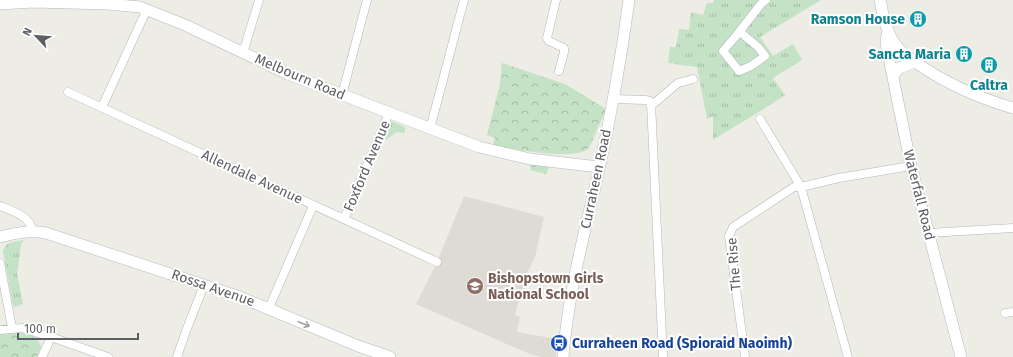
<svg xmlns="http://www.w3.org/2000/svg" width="1013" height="357" viewBox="0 0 1013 357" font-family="'Fira Sans',sans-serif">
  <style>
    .education { fill: #dddbd3 }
    .grass { fill: url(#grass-tufts) }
    .park { fill: url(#park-crowns) }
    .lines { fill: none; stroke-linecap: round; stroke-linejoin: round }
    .street-casing { stroke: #b5b6ba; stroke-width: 9 }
    .secondary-casing { stroke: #b6b8bd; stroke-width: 12 }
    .street { stroke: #fff; stroke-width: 8 }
    .secondary { stroke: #fff; stroke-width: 11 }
    .oneway { stroke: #9e9fa1 }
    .labels { text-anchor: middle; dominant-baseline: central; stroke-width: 4; stroke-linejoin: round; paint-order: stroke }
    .culture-label { font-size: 14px; font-weight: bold; fill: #0d838f; stroke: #fff; text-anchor: end }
    .street-label { font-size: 14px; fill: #5d5f63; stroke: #fff }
    .education-label { font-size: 14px; font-weight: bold; fill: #785e54; stroke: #fff; text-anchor: start }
    .transit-label { font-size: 14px; font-weight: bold; fill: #164399; stroke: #fff; text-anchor: start }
  </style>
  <defs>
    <pattern id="grass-tufts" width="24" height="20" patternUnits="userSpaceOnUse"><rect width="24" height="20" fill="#c4e2c6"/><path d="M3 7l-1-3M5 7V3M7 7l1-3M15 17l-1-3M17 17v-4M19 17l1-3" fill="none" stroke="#a2baa4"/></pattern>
    <pattern id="park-crowns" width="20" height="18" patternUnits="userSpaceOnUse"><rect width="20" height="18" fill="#c4e2c6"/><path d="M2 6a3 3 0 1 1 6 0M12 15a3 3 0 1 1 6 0" fill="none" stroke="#a2baa4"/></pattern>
  </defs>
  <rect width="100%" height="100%" fill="#edece5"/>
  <path class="education" d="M464,196L544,217L535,257L527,273L522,300H519L515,315L520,317L517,332L556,339V357H540L525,352L416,304L437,262Z"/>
  <path class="grass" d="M714,0H821L760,37L773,56L793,44L802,60L773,78L785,95L762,110L713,140V116L707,119L697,67L668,63L670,47H676L679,29L689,30L691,12L703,15L707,3H713Z
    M391,121L405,127V133L397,132L384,141L382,139Z
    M531,164L549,167L546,174L530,170Z
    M24,240L21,245L17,274L23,304L15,307L13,305L3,251C6,241 15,242 24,240Z"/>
  <path class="park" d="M502,63L565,84L606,109L590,146C589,147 587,150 586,150C571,160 511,149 493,145L495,138L487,135L500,84Z
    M15,331C26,333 38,335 41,347L37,357H0V333Z"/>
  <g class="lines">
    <g class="street-casing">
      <path id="street" d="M556,0L547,38L549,41L564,48V52L559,71
        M740,32L758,47L765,56L751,66L739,71L723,51L736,36L761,4L766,0
        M243,53L259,0
        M68,92L437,262
        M342,95L367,0
        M613,99L645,100L650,101L651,103L663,357
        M651,106L678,83L693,79
        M102,107L147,9
        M760,119L801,187L848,357
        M430,129L464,0
        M0,206C12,211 31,216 32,231
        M344,219L389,113
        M929,233L1013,228
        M0,263L12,328
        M269,308L313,206
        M1005,313L1013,312
        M0,330L22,328L51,337L42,357
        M51,337L108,357
        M177,357L186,331L204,285
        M745,357L729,236L733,227L794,187H801L839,178L911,166"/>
    </g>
    <g class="secondary-casing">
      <path id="secondary" d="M880,0C883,15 886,31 895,44C900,52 909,58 918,64C947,84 979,98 1013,108
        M0,4L33,2L108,4L140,7L185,25L288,74L479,147L530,159L599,167
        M888,32L886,40L887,48L911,166L961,357
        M893,76L899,68L915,62
        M0,237C16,233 30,230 46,233L240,297L358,346L390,357
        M563,357C568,296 583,238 597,179C610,120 621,60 629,0"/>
    </g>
    <use href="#street" class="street"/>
    <use href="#secondary" class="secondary"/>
  </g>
  <defs><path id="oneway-shaft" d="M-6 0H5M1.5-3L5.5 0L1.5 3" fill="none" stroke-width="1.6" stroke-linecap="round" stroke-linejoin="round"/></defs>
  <use class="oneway" href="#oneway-shaft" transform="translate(304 324) rotate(23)"/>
  <defs>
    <g id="building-disc" transform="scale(0.9)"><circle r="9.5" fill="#0f9aa8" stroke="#fff"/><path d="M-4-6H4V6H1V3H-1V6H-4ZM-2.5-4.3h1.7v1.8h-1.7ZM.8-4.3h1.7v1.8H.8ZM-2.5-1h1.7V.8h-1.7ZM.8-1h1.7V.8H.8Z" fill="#fff"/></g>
    <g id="school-disc" transform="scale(0.9)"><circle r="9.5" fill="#8d6e63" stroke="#fff"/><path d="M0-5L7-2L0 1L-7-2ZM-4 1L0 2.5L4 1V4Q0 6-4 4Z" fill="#fff"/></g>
    <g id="bus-disc" transform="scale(0.9)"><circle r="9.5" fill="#1a4fb4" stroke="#fff"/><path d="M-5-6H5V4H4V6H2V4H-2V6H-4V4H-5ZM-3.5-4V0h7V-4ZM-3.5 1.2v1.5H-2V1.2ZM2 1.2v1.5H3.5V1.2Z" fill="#fff"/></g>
  </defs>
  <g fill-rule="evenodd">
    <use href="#building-disc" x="918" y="19"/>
    <use href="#building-disc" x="964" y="54"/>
    <use href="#building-disc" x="989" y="65"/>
    <use href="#school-disc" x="475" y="286"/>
    <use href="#bus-disc" x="559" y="343"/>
  </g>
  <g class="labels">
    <g class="culture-label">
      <text x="905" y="19">Ramson House</text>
      <text x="951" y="54">Sancta Maria</text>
      <text x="989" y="85" text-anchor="middle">Caltra</text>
    </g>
    <g class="street-label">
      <text transform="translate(300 77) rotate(23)">Melbourn Road</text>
      <text transform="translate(367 166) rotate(-67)">Foxford Avenue</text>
      <text transform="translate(252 177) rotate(25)">Allendale Avenue</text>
      <text transform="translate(596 179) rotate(-78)">Curraheen Road</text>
      <text transform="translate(919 195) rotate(76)">Waterfall Road</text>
      <text transform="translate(734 264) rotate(-95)">The Rise</text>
      <text transform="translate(213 288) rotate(19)">Rossa Avenue</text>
    </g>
    <g class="education-label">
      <text x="488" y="278">Bishopstown Girls<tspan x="488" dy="16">National School</tspan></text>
    </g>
    <g class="transit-label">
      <text x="572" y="343">Curraheen Road (Spioraid Naoimh)</text>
    </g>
  </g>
  <g transform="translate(36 36) rotate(296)" stroke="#ffffff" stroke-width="3" paint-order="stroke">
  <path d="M0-3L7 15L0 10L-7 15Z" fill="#5d5f63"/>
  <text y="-6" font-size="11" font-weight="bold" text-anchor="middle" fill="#5d5f63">N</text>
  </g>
  <path d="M18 333v6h120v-6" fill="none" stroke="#5d5f63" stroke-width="2"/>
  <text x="24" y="333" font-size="12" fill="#5d5f63" stroke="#ffffff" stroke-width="3" paint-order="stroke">100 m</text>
</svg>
